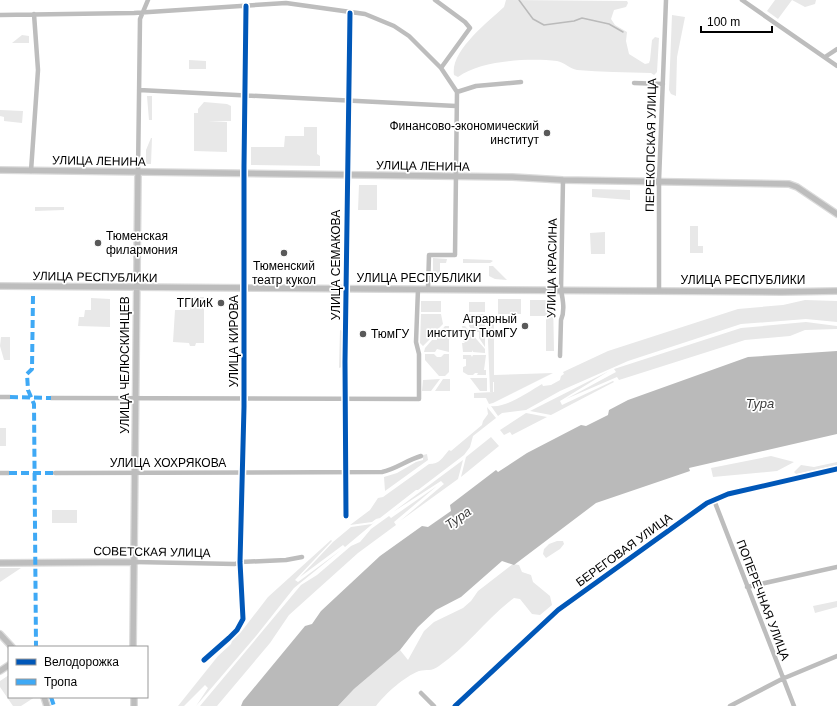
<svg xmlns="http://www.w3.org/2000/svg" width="837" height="706" viewBox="0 0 837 706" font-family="Arial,sans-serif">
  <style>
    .green { fill: #e8e8e8 }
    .water { fill: #bababa }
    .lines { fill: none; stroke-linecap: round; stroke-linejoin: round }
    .stream { stroke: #bababa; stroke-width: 1.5 }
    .major-casing { stroke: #dbdbdb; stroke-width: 8 }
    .minor { stroke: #bdbdbd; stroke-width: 4.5 }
    .major { stroke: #bdbdbd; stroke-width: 5.5 }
    .quiet { stroke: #3fa9f5; stroke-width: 4; stroke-dasharray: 8 4; stroke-linecap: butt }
    .cycleway-casing { stroke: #fff; stroke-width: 8 }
    .cycleway { stroke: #0057b8; stroke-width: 5 }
    .poi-dot { fill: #595959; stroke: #fff; stroke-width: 1.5 }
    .labels { text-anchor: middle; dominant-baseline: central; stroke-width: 3.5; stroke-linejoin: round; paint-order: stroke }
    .poi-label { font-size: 12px; fill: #000; stroke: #fff; text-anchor: end }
    .street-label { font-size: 12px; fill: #000; stroke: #fff }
    .water-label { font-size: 13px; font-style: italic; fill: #3d3d3d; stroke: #fff }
  </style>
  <rect width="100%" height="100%" fill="#fff"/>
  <path class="green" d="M506,0L627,1L628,3L626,7L614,10L611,19L615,25L627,32L626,41L629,54L645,64L649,63L650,60L652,40L655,37L659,38L657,72L654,75L651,73C626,72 601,72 577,70C570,69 564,62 557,61C529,58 481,60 458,77L454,75C450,51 488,22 504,7Z
    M775,0H792L778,19L767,11Z
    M792,0H816L815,4L805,7Z
    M672,15L685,17L677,57L676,96L671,94L669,90Z
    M22,35L29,36V43H12Z
    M189,60L206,61V69H189Z
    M147,96H152V120H149Z
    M204,102L227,104L231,106V121H208L227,122V152L194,151V113H198V109Z
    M0,110L23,111L22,123L4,121V117L0,116Z
    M304,127H317V154L320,156V166L251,165V147H284L285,136H304Z
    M151,138H152L151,164H146V150Z
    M64,181V210L35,211V207H64Z
    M359,185H377V210H358Z
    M592,189L630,190V200L592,197Z
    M690,226H698V246H703V253H690Z
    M605,232V254H591L590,233Z
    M433,258L447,259L446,263H440V272L433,278Z
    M463,259L491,260L493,261L490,263H463Z
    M489,266H493L507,280L495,279L489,276Z
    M190,297H204V343H196L195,346H190L189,343L173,342L175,310H190Z
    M91,298L110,299V327L78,326L79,317H84L85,310H91Z
    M498,299H521V314H498Z
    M530,300H553L554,351H546V316H530Z
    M805,300L837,301V322L806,319L741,324L628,361L560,391L526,410L502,413L498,416L491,406C507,408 528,392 542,384L543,386L551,385L560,380L561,376L564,374L563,372L608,351L738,309L783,305Z
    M421,301H441V312H421Z
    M469,302H485V312H469Z
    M421,314H441L443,324L434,333L430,334V339L423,346L420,343Z
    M469,314H485V347L479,338V332H473L469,326Z
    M487,315H494V375L553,373L493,403L489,404L486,398H474V393L494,392V382H493V392H490Z
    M806,322L837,326V329L805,330L790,336L745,340L619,380L617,377L566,399L616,372L614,369L741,328Z
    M445,326H449V352L437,349L435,352H424L425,348L432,340H437V335Z
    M462,326H465L485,349V353L473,352L472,350V352H463L462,343H465L463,341V333H465L463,331Z
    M340,330L343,331L342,367L339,368Z
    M1,337H10V360H4L0,346Z
    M425,354H434L437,357H441L444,354H449V372L445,376H439L425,360Z
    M463,355H471L472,357L473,355H486L484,370H486V375H477L478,373H475L473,375H468L463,372V367L466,366V359H463Z
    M609,371L560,401L562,405L613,381L614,382L551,415L530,411Z
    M470,378H487V391H480Z
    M440,379L431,391H422L423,380Z
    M443,379H450V391H435Z
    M487,407L496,418L473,436L470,447L464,455L418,490H416L380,518L376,519L372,522L350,525L370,510L378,498L383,497L429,464C440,464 442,458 449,450L451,451L482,425L483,421L488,414Z
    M526,413L547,417L512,435L510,432L504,435L500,430Z
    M0,428H6V446H0Z
    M491,437L499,446L461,477L466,457Z
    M427,454L428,460L385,491L384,477L397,473L416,462L423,460V455Z
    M771,456L794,462L777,471L713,477L711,468Z
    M463,460L458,479L400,521L444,484L441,481L393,512Z
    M837,462V465L796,474L794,472L801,465L814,467Z
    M437,486L394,522L396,525L358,553L289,615L270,643L217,706H200L301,585L317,575L351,546L360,542L371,529L389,516L391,518Z
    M52,510H77V523H52Z
    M376,521L345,547L343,545L300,577L333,542L351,527L372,524Z
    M331,540L332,541L295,580L298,582L341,550L294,588L256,636L196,706L208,688L205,685L184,706H178L218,656L231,644L232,641L241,632L268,597Z
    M557,541H563L564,544L560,549L546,558L543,554L544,549L549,544Z
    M513,564L519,565L522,572L531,575L533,582L550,596L552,605L540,615L532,614L520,599L514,598C487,618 467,647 439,666C431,672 427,669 419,671C404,677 386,693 376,706H338L354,689L400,650L408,660L424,631L434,622L463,608L471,601L478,591Z
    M0,568H21L0,582Z
    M837,601V607L815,613L813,606Z
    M9,675V697H35L21,706H13L0,687V681Z"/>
  <path class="water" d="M837,351V434L689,468L690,471L596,503L514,565L502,561L461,597L436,610L418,627L400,650L354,689L338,706H241L243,701L305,626L312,624L321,611L380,556L422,526L428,527L451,511L450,505L496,470L498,472L527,453L581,425L586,426L608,415L609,410L628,400L748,357Z"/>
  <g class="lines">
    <path class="stream" d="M519,0L533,19L544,25L574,21L582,18L609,24L623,32"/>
    <g class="major-casing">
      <path id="major" d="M0,170L512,177L563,180L789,184L797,187L837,214
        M0,286L781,292L837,291
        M0,563L135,562
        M0,634L12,647
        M133,647L138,173
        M0,671L9,665
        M44,697L47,706
        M134,697V706"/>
    </g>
    <path class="minor" d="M435,0L465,22L470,28L441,68
      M742,0L837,66
      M0,15L134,13L286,3L365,14L394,26L409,36L441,68L457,92
      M825,57L837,49
      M634,83L663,84
      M139,90L456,106
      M457,92L476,86L521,82
      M31,171L38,70L34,14
      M138,173L140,19L148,0
      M428,289L429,255H455L457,92
      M659,290V181L666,0
      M560,356L561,320C565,311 563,300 561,290L563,180
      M0,397H10
      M51,398L419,399V354L416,342L418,289
      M0,473H9
      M55,473L382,472C396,469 407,460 421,456
      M714,500L794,706
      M346,516L345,362L350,13
      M135,562L235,564L240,562L286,560L302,557
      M747,587L837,567
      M204,660L229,638L237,630L243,619L240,562L244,407V166L246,6
      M421,693L434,706
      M455,706L558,610L707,503L728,494L837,469
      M730,706L782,679L837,656"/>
    <use href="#major" class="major"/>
    <path class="quiet" d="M33,296L32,369L27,374L28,390L34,404L36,647
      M10,397L51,398
      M9,473H55
      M51,697L54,706"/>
    <g class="cycleway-casing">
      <path id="cycleway" d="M346,516L345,362L350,13
        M204,660L229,638L237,630L243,619L240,562L244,407V166L246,6
        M455,706L558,610L707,503L728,494L837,469"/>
    </g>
    <use href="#cycleway" class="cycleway"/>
  </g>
  <g class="poi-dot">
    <circle cx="547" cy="133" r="4"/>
    <circle cx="98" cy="243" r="4"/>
    <circle cx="284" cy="253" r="4"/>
    <circle cx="221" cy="303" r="4"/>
    <circle cx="525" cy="326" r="4"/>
    <circle cx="363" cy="334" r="4"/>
  </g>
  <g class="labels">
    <g class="poi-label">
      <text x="539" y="126">Финансово-экономический<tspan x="539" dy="14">институт</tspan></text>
      <text x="106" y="236" text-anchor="start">Тюменская<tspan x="106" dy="14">филармония</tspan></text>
      <text x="284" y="266" text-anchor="middle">Тюменский<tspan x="284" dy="14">театр кукол</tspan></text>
      <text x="213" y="303">ТГИиК</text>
      <text x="517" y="319">Аграрный<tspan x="517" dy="14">институт ТюмГУ</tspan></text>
      <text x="371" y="334" text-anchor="start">ТюмГУ</text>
    </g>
    <g class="street-label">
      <text transform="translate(651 145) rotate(-89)">ПЕРЕКОПСКАЯ УЛИЦА</text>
      <text transform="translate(99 161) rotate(1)">УЛИЦА ЛЕНИНА</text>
      <text transform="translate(423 166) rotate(1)">УЛИЦА ЛЕНИНА</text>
      <text transform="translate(336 265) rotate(-90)">УЛИЦА СЕМАКОВА</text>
      <text transform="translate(552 268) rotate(-89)">УЛИЦА КРАСИНА</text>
      <text transform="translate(95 277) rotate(1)">УЛИЦА РЕСПУБЛИКИ</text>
      <text x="419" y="278">УЛИЦА РЕСПУБЛИКИ</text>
      <text x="743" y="280">УЛИЦА РЕСПУБЛИКИ</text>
      <text transform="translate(234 341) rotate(-90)">УЛИЦА КИРОВА</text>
      <text transform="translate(125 365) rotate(-90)">УЛИЦА ЧЕЛЮСКИНЦЕВ</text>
      <text x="168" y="463">УЛИЦА ХОХРЯКОВА</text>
      <text transform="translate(624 550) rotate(-36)">БЕРЕГОВАЯ УЛИЦА</text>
      <text transform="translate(152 552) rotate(1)">СОВЕТСКАЯ УЛИЦА</text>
      <text transform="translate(763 600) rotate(69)">ПОПЕРЕЧНАЯ УЛИЦА</text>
    </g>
    <g class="water-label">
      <text x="760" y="403">Тура</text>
      <text transform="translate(458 518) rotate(-35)">Тура</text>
    </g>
  </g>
  <rect x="8" y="646" width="140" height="52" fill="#ffffff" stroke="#999999"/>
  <rect x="16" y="659" width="20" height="6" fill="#0057b8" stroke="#999999"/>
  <text x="44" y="666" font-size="12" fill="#000000">Велодорожка</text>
  <rect x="16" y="679" width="20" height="6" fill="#3fa9f5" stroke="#999999"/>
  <text x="44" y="686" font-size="12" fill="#000000">Тропа</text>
  <path d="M701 26v6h71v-6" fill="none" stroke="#000000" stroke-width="2"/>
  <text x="707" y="26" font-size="12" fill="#000000" stroke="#ffffff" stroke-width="3" paint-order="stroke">100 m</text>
</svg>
